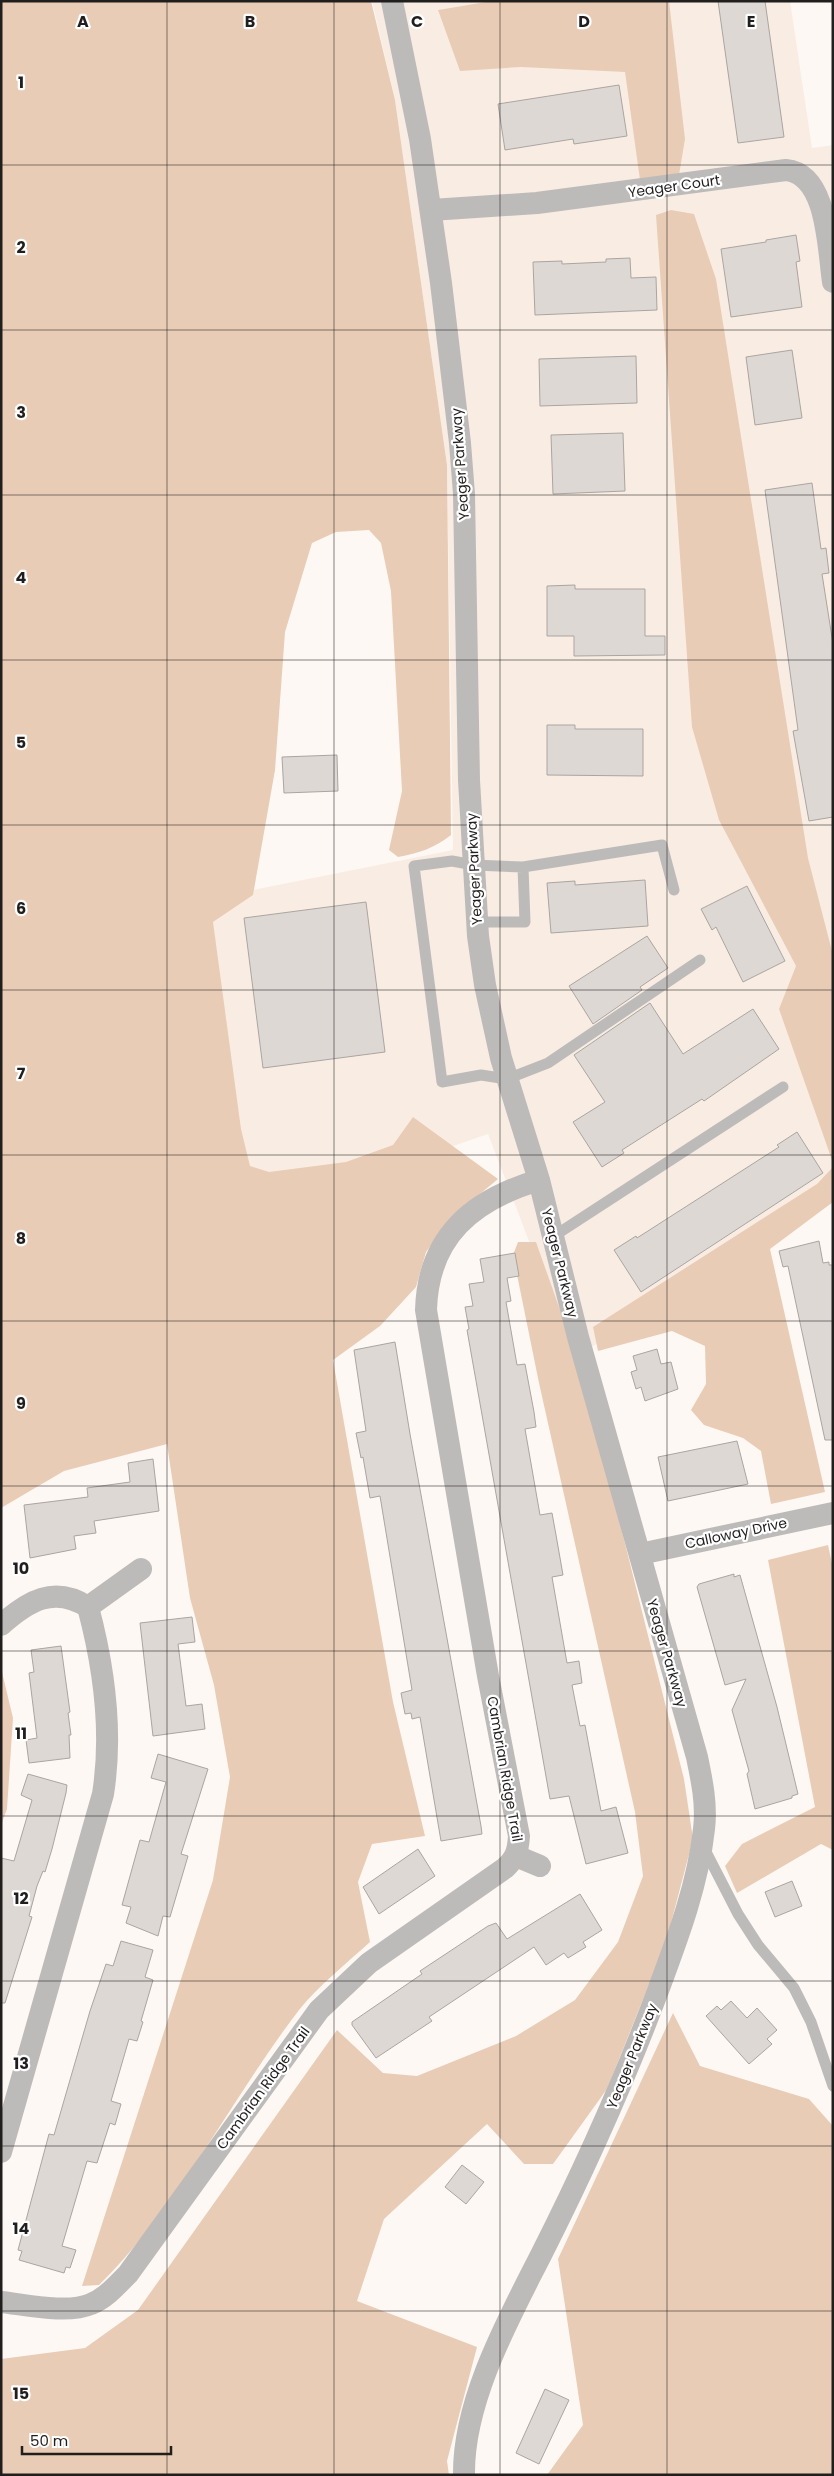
<svg xmlns="http://www.w3.org/2000/svg" width="834" height="2476" viewBox="0 0 834 2476" font-family="Poppins,sans-serif">
  <style>
    .built { fill: #f9ede3 }
    .green { fill: #e9ccb5 }
    .building { fill: #ddd8d4; stroke: #aaa5a1 }
    .lines { fill: none; stroke-linecap: round; stroke-linejoin: round }
    .service { stroke: #bdbbb9; stroke-width: 11 }
    .minor { stroke: #bdbbb9; stroke-width: 22 }
    .grid { fill: none; stroke: #211f1d; stroke-width: 1; stroke-opacity: 0.55 }
    .labels { text-anchor: middle; dominant-baseline: central; stroke-width: 4.5; stroke-linejoin: round; paint-order: stroke }
    .street-label { font-size: 14px; fill: #211f1d; stroke: #fff }
    .grid-label { font-size: 16px; text-anchor: middle; font-weight: bold; fill: #211f1d; stroke: #fff; stroke-width: 4.5; stroke-linejoin: round; paint-order: stroke }
  </style>
  <rect width="100%" height="100%" fill="#fef8f4"/>
  <path class="built" d="M372,1H790L812,148L833,145V1187L574,1359L488,1134L252,1216L192,902L453,850L447,465L395,100Z"/>
  <path class="green" d="M1,1H371L395,100L447,465L451,835C435,848 419,853 398,857L389,850L402,791L391,591L381,543L369,530L336,532L312,543L285,632L275,770L253,895L213,922L241,1129L250,1166L269,1172L346,1162L393,1145L413,1117L498,1179L452,1217L426,1252L416,1287L380,1326L333,1360L393,1702L425,1836L372,1844L358,1882L370,1942C347,1963 318,1986 299,2010C230,2100 180,2205 99,2285L82,2286L213,1880L230,1777L214,1685L190,1598L167,1444L64,1471L1,1508Z
    M492,1H669L685,139L679,175L640,180L625,72L521,67L460,71L438,10Z
    M671,210L694,214L716,279L808,858L833,955V1163L779,1009L796,966L719,820L692,727L656,215Z
    M833,1167V1202L770,1249L825,1492L771,1504L761,1451L743,1438L704,1425L691,1410L706,1384L705,1346L672,1331L598,1351L593,1327L817,1184Z
    M518,1242H536L582,1372L684,1779L693,1839L666,1942L607,2089L553,2164H524L487,2124L384,2219L357,2301L477,2347L447,2461L449,2475H1V2359L85,2348L138,2310L337,2030L383,2073L417,2076L516,2036L575,2000L618,1942L643,1876L635,1812L539,1383L513,1255Z
    M828,1545L833,1568V1850L821,1844L737,1893L725,1866L742,1844L815,1807L768,1560Z
    M1,1668L13,1718L7,1809L1,1825Z
    M673,2013L700,2066L809,2099L833,2126V2475H547L583,2425L558,2259Z"/>
  <path class="building" d="M718,1H765L784,137L738,143Z
    M619,85L627,136L574,144L573,139L505,150L498,104Z
    M796,235L800,261L796,262L802,307L731,317L721,249L766,242V240Z
    M630,258L631,278L656,277L657,310L535,315L533,262L562,261V264L606,262V259Z
    M792,350L802,418L755,425L746,357Z
    M636,356L637,403L540,406L539,359Z
    M623,433L625,491L553,494L551,435Z
    M812,483L821,549L826,548L829,573L822,574L833,644V817L809,821L793,731L798,730L765,490Z
    M575,585V589H645V636H665V655L574,656V636H547V586Z
    M547,725H575V729H643V776L547,775Z
    M337,755L338,791L284,793L282,757Z
    M645,880L648,926L551,933L547,883L575,881V885Z
    M747,886L785,961L743,982L716,927L712,930L701,909Z
    M366,902L385,1052L263,1068L244,918Z
    M647,936L668,968L640,987L642,990L593,1024L569,986Z
    M650,1003L683,1054L753,1009L779,1049L704,1101L702,1099L622,1150L624,1153L602,1167L573,1122L605,1102L574,1055Z
    M797,1132L823,1173L641,1292L614,1250L636,1236L637,1238L779,1147L777,1145Z
    M819,1241L823,1263L829,1262V1265H833V1440H825L788,1266L783,1267L779,1251Z
    M515,1253L519,1276L507,1278L511,1301L506,1302L517,1365L525,1364L534,1412L536,1427L525,1429L540,1515L552,1513L556,1535L563,1575L552,1577L567,1663L579,1661L582,1683L572,1685L580,1726L585,1725L601,1811L616,1807L628,1853L586,1864L569,1796L550,1799L467,1330L469,1329L465,1307L473,1306L469,1284L484,1282L480,1259Z
    M395,1342L410,1434L481,1826L482,1834L441,1841L420,1717L412,1719L411,1713L405,1714L401,1693L412,1690L380,1496L370,1498L363,1457L361,1458L356,1433L366,1431L354,1350Z
    M657,1349L661,1364L671,1362L678,1389L645,1401L641,1387L636,1389L631,1372L637,1370L633,1356Z
    M737,1441L748,1484L668,1501L658,1457Z
    M153,1459L159,1511L94,1521L96,1533L74,1536L76,1549L30,1558L24,1505L88,1497L87,1488L130,1482L128,1463Z
    M734,1574V1577L740,1575L777,1707L798,1794L792,1796V1798L755,1809L747,1774L749,1771L732,1710L746,1679L725,1685L697,1587L699,1584Z
    M192,1617L195,1642L178,1644L186,1706L202,1704L205,1729L153,1736L140,1623Z
    M61,1646L70,1712L68,1713L71,1735H69L70,1758L29,1763L26,1740L37,1738L29,1673L34,1672L31,1650Z
    M158,1754L208,1769L181,1854L188,1856L170,1917L163,1916L158,1936L126,1923L131,1907L122,1905L140,1840L149,1842L166,1782L151,1778Z
    M28,1774L67,1785L66,1793L52,1849L45,1872L43,1871L37,1886L29,1916L32,1917L5,2003H1V1858L14,1861L32,1800L21,1795Z
    M418,1849L435,1876L379,1914L363,1887Z
    M792,1881L802,1906L775,1917L765,1892Z
    M580,1894L602,1930L583,1942L586,1947L568,1958L564,1953L546,1965L534,1947L429,2017L432,2021L376,2058L352,2025V2022L422,1974L420,1971L488,1926L496,1923L507,1939Z
    M121,1941L153,1950L145,1977L153,1980L141,2021L143,2022L137,2041L129,2039L111,2101L121,2104L115,2125L110,2123L97,2163L87,2161L62,2246L76,2250L70,2268L66,2267L64,2273L19,2260L22,2251L18,2250L49,2134L54,2135L90,2011L106,1964L113,1966Z
    M731,2001L747,2018L757,2008L777,2030L767,2039L772,2044L749,2064L706,2016L717,2006L721,2010Z
    M462,2165L484,2182L466,2204L445,2187Z
    M545,2389L569,2400L539,2464L516,2453Z"/>
  <g class="lines">
    <path class="service" d="M523,867L662,845L674,890
      M478,922H525L523,867L474,865L452,861L414,866L442,1082L481,1075L507,1079L548,1063L700,960
      M554,1236L783,1087
      M704,1848L738,1914L758,1945L794,1988L811,2022L833,2086"/>
    <path class="minor" d="M392,1L420,139L441,283L460,443L464,494L469,780L478,936L485,985L501,1058L539,1180L578,1337L697,1757C702,1781 707,1805 704,1829C698,1884 678,1937 659,1988C625,2079 585,2168 541,2255C508,2320 463,2401 464,2475
      M431,210L537,203L786,170C828,174 828,249 833,282
      M640,1554L833,1513
      M1,1625C28,1601 54,1585 88,1607
      M516,1856L540,1866
      M1,2152L103,1794C113,1731 104,1667 88,1607L141,1569
      M1,2302C27,2305 68,2314 91,2304C106,2298 117,2285 128,2274L319,2010L369,1963L505,1868C516,1858 518,1851 519,1836L488,1676L426,1310C428,1236 473,1200 539,1180"/>
  </g>
  <path class="grid" d="M167,1V2475M334,1V2475M500,1V2475M667,1V2475M1,165H833M1,330H833M1,495H833M1,660H833M1,825H833M1,990H833M1,1155H833M1,1321H833M1,1486H833M1,1651H833M1,1816H833M1,1981H833M1,2146H833M1,2311H833"/>
  <g class="labels">
    <g class="street-label">
      <text transform="translate(674 186) rotate(-8)">Yeager Court</text>
      <text transform="translate(460 464) rotate(-94)">Yeager Parkway</text>
      <text transform="translate(474 869) rotate(-93)">Yeager Parkway</text>
      <text transform="translate(560 1263) rotate(76)">Yeager Parkway</text>
      <text transform="translate(736 1533) rotate(-12)">Calloway Drive</text>
      <text transform="translate(667 1653) rotate(74)">Yeager Parkway</text>
      <text transform="translate(505 1769) rotate(80)">Cambrian Ridge Trail</text>
      <text transform="translate(632 2056) rotate(-68)">Yeager Parkway</text>
      <text transform="translate(263 2088) rotate(-54)">Cambrian Ridge Trail</text>
    </g>
  </g>
  <g class="grid-label">
    <text x="83" y="27">A</text>
    <text x="250" y="27">B</text>
    <text x="417" y="27">C</text>
    <text x="584" y="27">D</text>
    <text x="751" y="27">E</text>
    <text x="21" y="88">1</text>
    <text x="21" y="253">2</text>
    <text x="21" y="418">3</text>
    <text x="21" y="583">4</text>
    <text x="21" y="748">5</text>
    <text x="21" y="914">6</text>
    <text x="21" y="1079">7</text>
    <text x="21" y="1244">8</text>
    <text x="21" y="1409">9</text>
    <text x="21" y="1574">10</text>
    <text x="21" y="1739">11</text>
    <text x="21" y="1904">12</text>
    <text x="21" y="2069">13</text>
    <text x="21" y="2234">14</text>
    <text x="21" y="2399">15</text>
  </g>
  <rect width="834" height="2476" fill="none" stroke="#211f1d" stroke-width="5"/>
  <path d="M22 2446v8h149v-8" fill="none" stroke="#211f1d" stroke-width="2.5"/>
  <text x="30" y="2446" font-size="15" fill="#211f1d" stroke="#ffffff" stroke-width="4" paint-order="stroke">50 m</text>
</svg>
